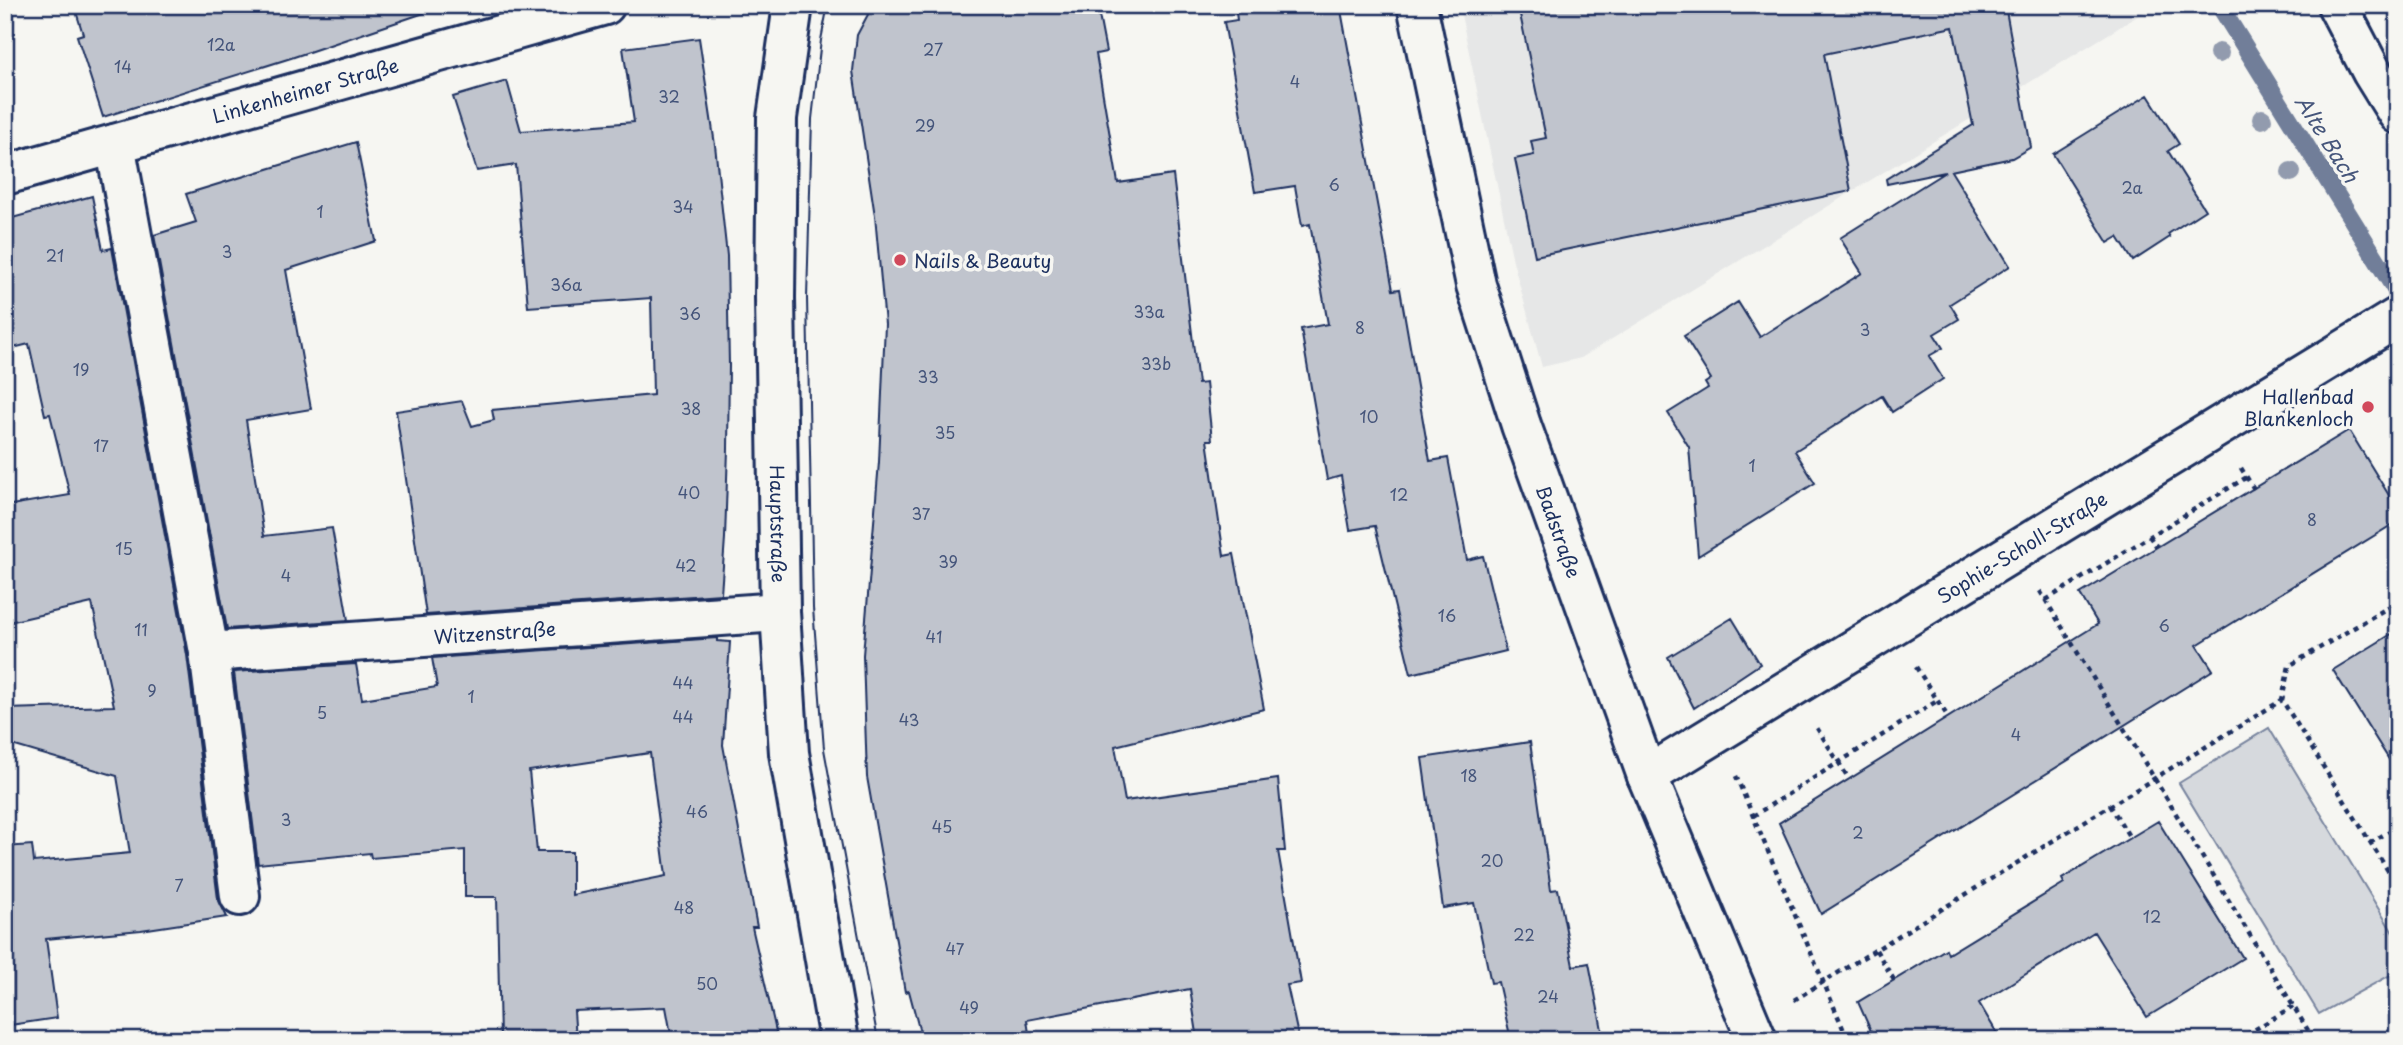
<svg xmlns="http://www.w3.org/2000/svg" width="2403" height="1045" viewBox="0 0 2403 1045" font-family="'Playpen Sans',sans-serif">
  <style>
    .built { fill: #e6e7e7 }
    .green { fill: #d6d9dd; stroke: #78849e; stroke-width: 2 }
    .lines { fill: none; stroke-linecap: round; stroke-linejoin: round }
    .stream { stroke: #717e99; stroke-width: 18 }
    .building { fill: #c0c4cd; stroke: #1b2f5e; stroke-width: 2; fill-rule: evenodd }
    .minor-casing { stroke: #1b2f5e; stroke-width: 44 }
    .tertiary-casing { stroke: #1b2f5e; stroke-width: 44 }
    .path { stroke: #1b2f5e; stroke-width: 4.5; stroke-dasharray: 5 5; stroke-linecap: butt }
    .minor { stroke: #f6f6f2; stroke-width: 38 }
    .tertiary { stroke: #f6f6f2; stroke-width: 38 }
    .tram { stroke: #1b2f5e; stroke-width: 2 }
    .tree { fill: #929bae }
    .poi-dot { fill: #d1495b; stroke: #f6f6f2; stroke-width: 2.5 }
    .labels { text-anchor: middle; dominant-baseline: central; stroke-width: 7; stroke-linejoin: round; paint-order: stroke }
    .number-label { font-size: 16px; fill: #44547a }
    .street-label { font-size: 19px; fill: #1b2f5e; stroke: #f6f6f2 }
    .poi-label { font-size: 19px; fill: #1b2f5e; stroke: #f6f6f2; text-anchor: start }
    .water-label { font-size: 21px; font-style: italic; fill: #46567b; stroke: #f6f6f2 }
  </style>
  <rect width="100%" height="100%" fill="#f6f6f2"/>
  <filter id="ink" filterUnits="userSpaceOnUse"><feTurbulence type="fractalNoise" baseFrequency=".0143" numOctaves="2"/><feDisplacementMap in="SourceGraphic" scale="14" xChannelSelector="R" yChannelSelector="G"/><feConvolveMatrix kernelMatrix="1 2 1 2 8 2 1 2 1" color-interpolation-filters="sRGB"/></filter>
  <g filter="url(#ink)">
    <path class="built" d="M1459,5H2154V6L1581,358L1542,367L1513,261Z"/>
    <path class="green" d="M2269,728L2398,941V971L2319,1014L2179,783Z"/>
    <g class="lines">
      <path class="stream" d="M2219,5L2398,294"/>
    </g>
    <path class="building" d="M74,5H423L424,13L291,58L103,117L77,36L83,34Z
      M873,5H1097L1106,52L1096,54L1118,183L1173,175L1198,384L1206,383L1212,440H1207L1224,556L1234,554L1264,709L1115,746L1125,801L1278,779L1285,851H1278L1301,983L1287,985L1299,1040H1198L1190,989L1027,1020L1030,1040H922L909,991L905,992L867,777L863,655L879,462L885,324L875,216L853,71L857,35Z
      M1235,5H1340L1393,290L1400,289L1430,461L1448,458L1467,560L1483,556L1506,651L1411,674L1375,526L1350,530L1341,476L1327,480L1301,329L1328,324L1310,224L1302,226L1295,186L1255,192L1224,22L1237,20Z
      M1518,5H2005L2031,147L2012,158L1951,171L2010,266L1950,304L1959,319L1934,334L1943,348L1929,356L1943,379L1892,412L1882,396L1795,451L1815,483L1698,556L1689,447L1668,413L1708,388L1705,383L1711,379L1684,336L1738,302L1760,337L1862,273L1840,238L1945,172L1887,184L1886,179L1973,125L1953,27L1824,54L1851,191L1535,256L1515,159L1534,155L1531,141L1546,138Z
      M699,38L715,145L727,256L729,365L728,449L725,538L721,594L426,615L396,411L462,401L472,426L494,420L492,410L653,395L651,298L528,307L516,165L477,171L453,97L507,81L521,131L634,122L623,48Z
      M2148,95L2179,144L2168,151L2205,210L2168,234L2170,237L2133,261L2118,237L2108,243L2053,154Z
      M356,142L376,241L286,270L311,409L246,420L264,536L332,528L348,620L227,629L154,235L196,222L186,194Z
      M92,196L103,250L112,248L187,655L218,899L227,917L141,930L46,939L57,1018L10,1025L5,986V847L32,845L34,862L130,853L117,776L5,743V709L114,706L92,603L5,623V506L70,495L50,414L45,415L29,344L5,350V220Z
      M2349,430L2398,510V521L2197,645L2213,670L1821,914L1779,823L2098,624L2080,594Z
      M1732,618L1760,664L1694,708L1668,657Z
      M2398,630V774L2333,670Z
      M717,638V641L730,642L723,745L757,927H752L778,1040H672L666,1007L574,1011L576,1040H500L497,897H465V850L371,858L370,853L258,864L234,672L356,664L362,699L437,687L432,658ZM650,753L666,876L572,895V852H537L529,771Z
      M1530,742L1551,890L1558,889L1573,966L1589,963L1604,1040H1511L1498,982L1491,983L1474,903L1443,908L1422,758Z
      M2158,821L2243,958L2147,1017L2094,932L1979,1003L2001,1040H1875L1858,1002L1946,949L1948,954L2064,883L2062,879Z"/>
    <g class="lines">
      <g class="minor-casing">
        <g id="minor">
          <path id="s1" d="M1417,5L1476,285L1521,425L1647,776L1757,1040"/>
          <path d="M2337,5L2372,72L2398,114"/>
          <path id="s2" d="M115,144L209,652L780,612"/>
          <path id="s3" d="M5,175L605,5"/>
          <path d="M209,652L240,896"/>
          <path id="s4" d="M1647,776L2398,317"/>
        </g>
      </g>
      <g class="tertiary-casing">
        <g id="tertiary">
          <path id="s5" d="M793,5L777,118L775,298L780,612L789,753L839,1040"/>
        </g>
      </g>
      <path class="path" d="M2241,468L2254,489
        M2149,536L2157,547
        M2040,591L2314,1040
        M2046,600L2247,477
        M2398,610L2394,604L2289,666L2282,700L2398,887
        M1916,667L1948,717
        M1817,728L1849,779
        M1736,776L1848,1040
        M2110,805L2130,838
        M1753,816L1937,701
        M2370,843L2398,826
        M1876,950L1894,980
        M1794,1000L2282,700
        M2238,1040L2293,1006"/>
      <use href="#minor" class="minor"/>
      <use href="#tertiary" class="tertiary"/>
      <path class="tram" d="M828,5L821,40L812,119L807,298L813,608L824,749L878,1040"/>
    </g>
    <g class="tree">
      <circle cx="2219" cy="53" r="10"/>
      <circle cx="2262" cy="119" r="10"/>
      <circle cx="2291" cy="172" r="10"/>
    </g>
  </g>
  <g class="poi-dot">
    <circle cx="900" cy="260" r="7"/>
    <circle cx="2368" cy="407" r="7"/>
  </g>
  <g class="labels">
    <g class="number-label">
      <text x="221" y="44">12a</text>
      <text x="933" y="49">27</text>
      <text x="123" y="66">14</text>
      <text x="1295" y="81">4</text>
      <text x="669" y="96">32</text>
      <text x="925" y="125">29</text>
      <text x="1334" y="184">6</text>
      <text x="2132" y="187">2a</text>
      <text x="683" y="206">34</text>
      <text x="320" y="211">1</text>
      <text x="227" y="251">3</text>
      <text x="55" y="255">21</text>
      <text x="566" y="284">36a</text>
      <text x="1149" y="311">33a</text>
      <text x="690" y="313">36</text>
      <text x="1360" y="327">8</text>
      <text x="1865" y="329">3</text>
      <text x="1156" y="363">33b</text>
      <text x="81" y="369">19</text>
      <text x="928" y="376">33</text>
      <text x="691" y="408">38</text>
      <text x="1369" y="416">10</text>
      <text x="945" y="432">35</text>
      <text x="101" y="445">17</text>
      <text x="1752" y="465">1</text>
      <text x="689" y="492">40</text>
      <text x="1399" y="494">12</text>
      <text x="921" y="513">37</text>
      <text x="2312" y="519">8</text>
      <text x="124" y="548">15</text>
      <text x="948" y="561">39</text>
      <text x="686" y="565">42</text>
      <text x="286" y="575">4</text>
      <text x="1447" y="615">16</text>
      <text x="2164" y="625">6</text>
      <text x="141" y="629">11</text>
      <text x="934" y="636">41</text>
      <text x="683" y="682">44</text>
      <text x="152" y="690">9</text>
      <text x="471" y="696">1</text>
      <text x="322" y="712">5</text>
      <text x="683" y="716">44</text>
      <text x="909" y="719">43</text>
      <text x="2016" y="734">4</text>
      <text x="1469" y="775">18</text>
      <text x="697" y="811">46</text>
      <text x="286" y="819">3</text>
      <text x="942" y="826">45</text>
      <text x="1858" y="832">2</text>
      <text x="1492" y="860">20</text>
      <text x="179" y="885">7</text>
      <text x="684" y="907">48</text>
      <text x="2152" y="916">12</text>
      <text x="1524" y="934">22</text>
      <text x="955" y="948">47</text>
      <text x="707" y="983">50</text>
      <text x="1548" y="996">24</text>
      <text x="969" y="1007">49</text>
    </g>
    <g class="street-label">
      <text stroke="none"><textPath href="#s3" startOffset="312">Linkenheimer Straße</textPath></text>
      <text stroke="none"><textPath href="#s5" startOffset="520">Hauptstraße</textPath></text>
      <text stroke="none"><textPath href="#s1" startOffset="546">Badstraße</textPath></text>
      <text stroke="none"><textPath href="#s4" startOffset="439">Sophie-Scholl-Straße</textPath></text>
      <text stroke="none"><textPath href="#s2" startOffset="803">Witzenstraße</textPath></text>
    </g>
    <g class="poi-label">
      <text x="914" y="260">Nails &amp; Beauty</text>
      <text x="2354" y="396" text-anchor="end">Hallenbad<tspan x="2354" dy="22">Blankenloch</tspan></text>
    </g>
    <g class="water-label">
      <text transform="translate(2328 138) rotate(58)">Alte Bach</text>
    </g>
  </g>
  <rect width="2403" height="1045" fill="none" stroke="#f6f6f2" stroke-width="28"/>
  <rect x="14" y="14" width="2375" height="1017" fill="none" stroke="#1b2f5e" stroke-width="2.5" filter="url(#ink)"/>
</svg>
